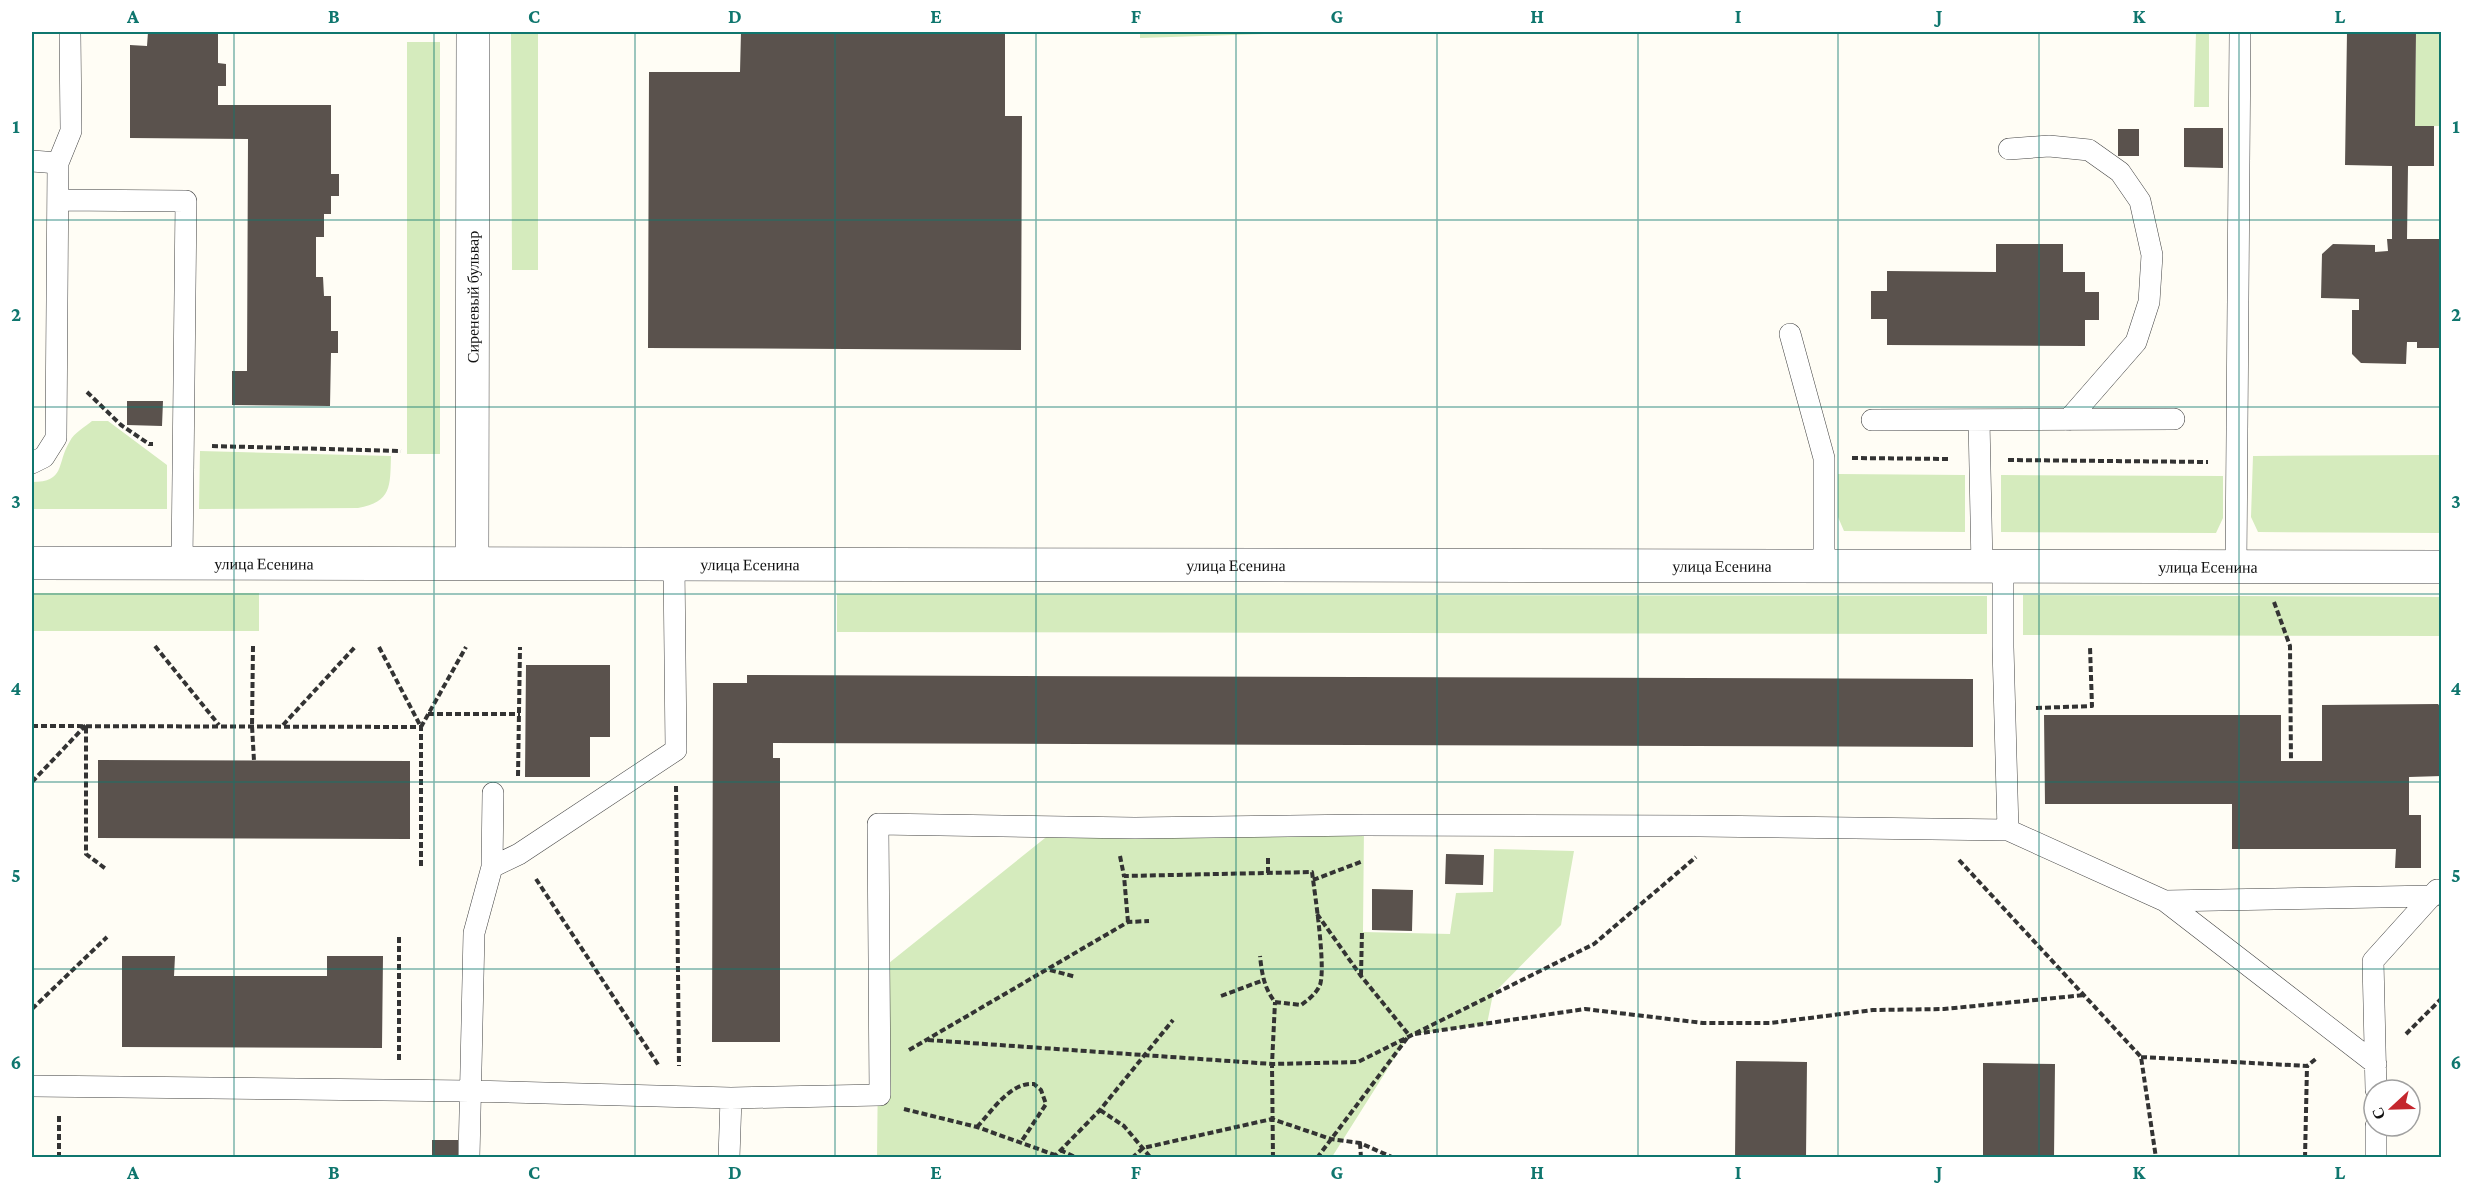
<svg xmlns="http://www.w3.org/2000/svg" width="2473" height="1189" viewBox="0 0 2473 1189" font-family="'Crimson Pro',serif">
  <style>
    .green { fill: #d5ebbd }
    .building { fill: #5a524d }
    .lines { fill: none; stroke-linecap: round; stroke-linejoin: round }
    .service-casing { stroke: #444; stroke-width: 22 }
    .minor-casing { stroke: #444; stroke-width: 34 }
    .tertiary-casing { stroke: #444; stroke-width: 34 }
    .path { stroke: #333; stroke-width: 4; stroke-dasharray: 6 3; stroke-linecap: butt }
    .service { stroke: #fff; stroke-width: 21 }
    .minor { stroke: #fff; stroke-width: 33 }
    .tertiary { stroke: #fff; stroke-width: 33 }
    .grid { fill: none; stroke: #0f766e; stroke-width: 1.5; stroke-opacity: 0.55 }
    .labels { text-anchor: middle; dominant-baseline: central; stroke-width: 6; stroke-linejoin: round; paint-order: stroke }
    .street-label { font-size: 16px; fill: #111; stroke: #fff }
    .neatline { fill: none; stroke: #0f766e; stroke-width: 2 }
    .grid-label { font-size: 20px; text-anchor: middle; font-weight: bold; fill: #0f766e }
  </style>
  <rect width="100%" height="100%" fill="#fffdf5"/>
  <path class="green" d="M511,32H538V270H512Z
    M1140,32H1330L1140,38Z
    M2196,32H2209V107H2194Z
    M2416,32H2441V126H2415Z
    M407,42H440V454H407Z
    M92,421H108L167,465V509H32V482C66,482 56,464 70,441C74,433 85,427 92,421Z
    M200,451L391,456C390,486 392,502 358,508L199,509Z
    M2441,455V533L2258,532L2251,517L2253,456Z
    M1838,474L1965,475V532L1844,531L1838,517Z
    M2001,475L2223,476V518L2216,533L2001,532Z
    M32,593H259V631H32Z
    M837,594L1987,596V634L837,632Z
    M2023,595L2441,597V636L2023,635Z
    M1364,825L1363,932L1450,934L1456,893L1493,892L1494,849L1574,851L1561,925L1493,994L1487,1024L1409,1035L1332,1157L877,1158L879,971L1060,826Z"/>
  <path class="building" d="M148,32H218V63L226,64V86H218V105H331V174H339V196H331V214H324V237H316V277H323L324,296H331V331H338V353H331L330,406L232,405V371H247L248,139L130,138V45L147,46Z
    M741,32H1005V116H1022L1021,350L648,348L649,72H740Z
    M2347,32H2416L2415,126H2434V166H2408L2407,239H2442V348H2417V342H2407L2406,364L2361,363L2352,354V310H2359V299L2321,298L2322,254L2333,244L2375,245V252L2388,251L2387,239H2392V166L2345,165Z
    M2184,128H2223V168L2184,167Z
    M2118,129H2139V156H2118Z
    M1996,244H2063V272H2085V292H2099V320H2085V346L1887,345V319H1871V291H1887V271L1996,272Z
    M127,401H163L162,426L127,425Z
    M526,665H610V737H590V777H525Z
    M747,675L1973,679V747L773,743V758H780V1042H712L713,683H747Z
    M2438,704L2442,709V776L2409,777V815H2421V868H2395L2396,849H2232V804H2045L2044,715H2281V761H2322V705Z
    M98,760L410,761V839L98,838Z
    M1446,854L1484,855L1483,885L1445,884Z
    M1372,889L1413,890L1412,931L1372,930Z
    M122,956H175L174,976H327V956H383L382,1048L122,1047Z
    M1736,1061L1807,1062L1806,1158H1735Z
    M1983,1063L2055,1064L2054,1158H1983Z
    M432,1140H458V1158H432Z"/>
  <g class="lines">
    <g class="service-casing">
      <path id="service" d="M2009,149L2049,146L2089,150L2120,172L2140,201L2152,255L2149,302L2136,342L2068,420
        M32,161L58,163
        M58,200L186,201L182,563
        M1790,334L1824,458V566
        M1872,420L2174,419
        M1979,420L1982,566
        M32,463L44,457L56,438L58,163L71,131L70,32
        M2003,566V647L2008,830
        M2236,566L2240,32
        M492,867L519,854L676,750L674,564
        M2165,901L2433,896
        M32,1086L470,1091L731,1098L880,1095L878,824L1135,828L1364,825L1700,826L2008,830L2165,901L2376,1064
        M2376,1090L2373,961L2437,890
        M469,1158L474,933L492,867L493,793
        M729,1158L731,1098
        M2376,1158V1126"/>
    </g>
    <g class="minor-casing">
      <g id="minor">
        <path id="s1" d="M472,563L473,32"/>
      </g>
    </g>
    <g class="tertiary-casing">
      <g id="tertiary">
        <path id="s2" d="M32,563L2442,567"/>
      </g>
    </g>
    <path class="path" d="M87,392L121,425L149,444H153
      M212,446L401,451
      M1852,458L1950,459
      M2008,460L2208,462
      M2274,602L2290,646L2291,761
      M155,646L219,725
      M253,646L252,726L254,761
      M379,647L421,727L466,647
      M2036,708L2092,706L2090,647
      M428,714H520
      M283,725L355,647
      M32,726L421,727V867
      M518,776L520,647
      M32,782L86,725V854L106,869
      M676,786L679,1066
      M1120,856L1124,876
      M1959,860L2141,1057L2156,1158
      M1268,873V856
      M536,879L659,1066
      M1313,880L1363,861
      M1317,914L1361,976L1409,1035
      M1128,922L1124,876L1312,872C1315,895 1326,967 1320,985C1316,994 1308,1000 1301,1005L1275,1002C1264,988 1262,974 1260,956
      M1050,970L1076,977
      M1361,975L1362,931
      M1221,996L1264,980
      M32,1009L107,937
      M1415,1034L1585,1009L1703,1023H1770L1873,1010L1944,1009L2085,995
      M2406,1034L2442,998
      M928,1040L1272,1064L1358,1062L1594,944L1696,857
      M909,1050L1128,922L1149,921
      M2141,1057L2307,1066L2317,1058
      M399,1060V935
      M904,1109L977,1127L1055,1155
      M1100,1110L1124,1126L1151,1158
      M977,1127C992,1111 1010,1082 1034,1084L1041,1090L1046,1104L1021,1142
      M1360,1143L1361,1158
      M1060,1150L1077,1158
      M59,1158V1115
      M1053,1158L1100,1110L1173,1020
      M1132,1158L1143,1148L1272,1119L1331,1139L1360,1143L1394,1158
      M1273,1158L1272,1064L1275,1002
      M1317,1158L1408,1037
      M2305,1158L2307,1066"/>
    <use href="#service" class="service"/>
    <use href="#minor" class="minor"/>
    <use href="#tertiary" class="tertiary"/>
  </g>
  <path class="grid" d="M234,32V1158M434,32V1158M635,32V1158M835,32V1158M1036,32V1158M1236,32V1158M1437,32V1158M1638,32V1158M1838,32V1158M2039,32V1158M2239,32V1158M32,220H2442M32,407H2442M32,594H2442M32,782H2442M32,969H2442"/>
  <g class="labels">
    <g class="street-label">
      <text stroke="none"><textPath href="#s1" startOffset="266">Сиреневый бульвар</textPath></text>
      <text stroke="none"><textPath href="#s2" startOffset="232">улица Есенина</textPath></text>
      <text stroke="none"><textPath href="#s2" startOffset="718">улица Есенина</textPath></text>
      <text stroke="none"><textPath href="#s2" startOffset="1204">улица Есенина</textPath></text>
      <text stroke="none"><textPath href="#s2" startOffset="1690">улица Есенина</textPath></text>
      <text stroke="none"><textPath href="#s2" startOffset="2176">улица Есенина</textPath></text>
    </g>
  </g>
  <rect width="2473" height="1189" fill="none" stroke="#ffffff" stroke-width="66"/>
  <g transform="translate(2392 1108) rotate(248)"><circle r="28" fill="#ffffff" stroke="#a0a0a0" stroke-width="1.5"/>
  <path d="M0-4.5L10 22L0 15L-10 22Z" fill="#c4262e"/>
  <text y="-9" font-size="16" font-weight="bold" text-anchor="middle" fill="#111111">С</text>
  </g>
  <rect x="33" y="33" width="2407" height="1123" class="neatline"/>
  <g class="grid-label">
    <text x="133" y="23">A</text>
    <text x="334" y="23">B</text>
    <text x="534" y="23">C</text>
    <text x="735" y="23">D</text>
    <text x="936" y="23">E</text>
    <text x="1136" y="23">F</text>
    <text x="1337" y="23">G</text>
    <text x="1537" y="23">H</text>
    <text x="1738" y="23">I</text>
    <text x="1939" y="23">J</text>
    <text x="2139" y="23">K</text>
    <text x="2340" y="23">L</text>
    <text x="16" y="133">1</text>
    <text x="2456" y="133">1</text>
    <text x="16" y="321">2</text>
    <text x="2456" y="321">2</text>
    <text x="16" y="508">3</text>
    <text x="2456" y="508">3</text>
    <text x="16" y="695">4</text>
    <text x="2456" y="695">4</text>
    <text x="16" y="882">5</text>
    <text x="2456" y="882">5</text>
    <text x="16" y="1069">6</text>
    <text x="2456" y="1069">6</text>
    <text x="133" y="1179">A</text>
    <text x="334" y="1179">B</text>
    <text x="534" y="1179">C</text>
    <text x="735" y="1179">D</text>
    <text x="936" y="1179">E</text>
    <text x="1136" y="1179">F</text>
    <text x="1337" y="1179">G</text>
    <text x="1537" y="1179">H</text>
    <text x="1738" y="1179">I</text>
    <text x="1939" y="1179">J</text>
    <text x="2139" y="1179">K</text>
    <text x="2340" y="1179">L</text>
  </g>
</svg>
